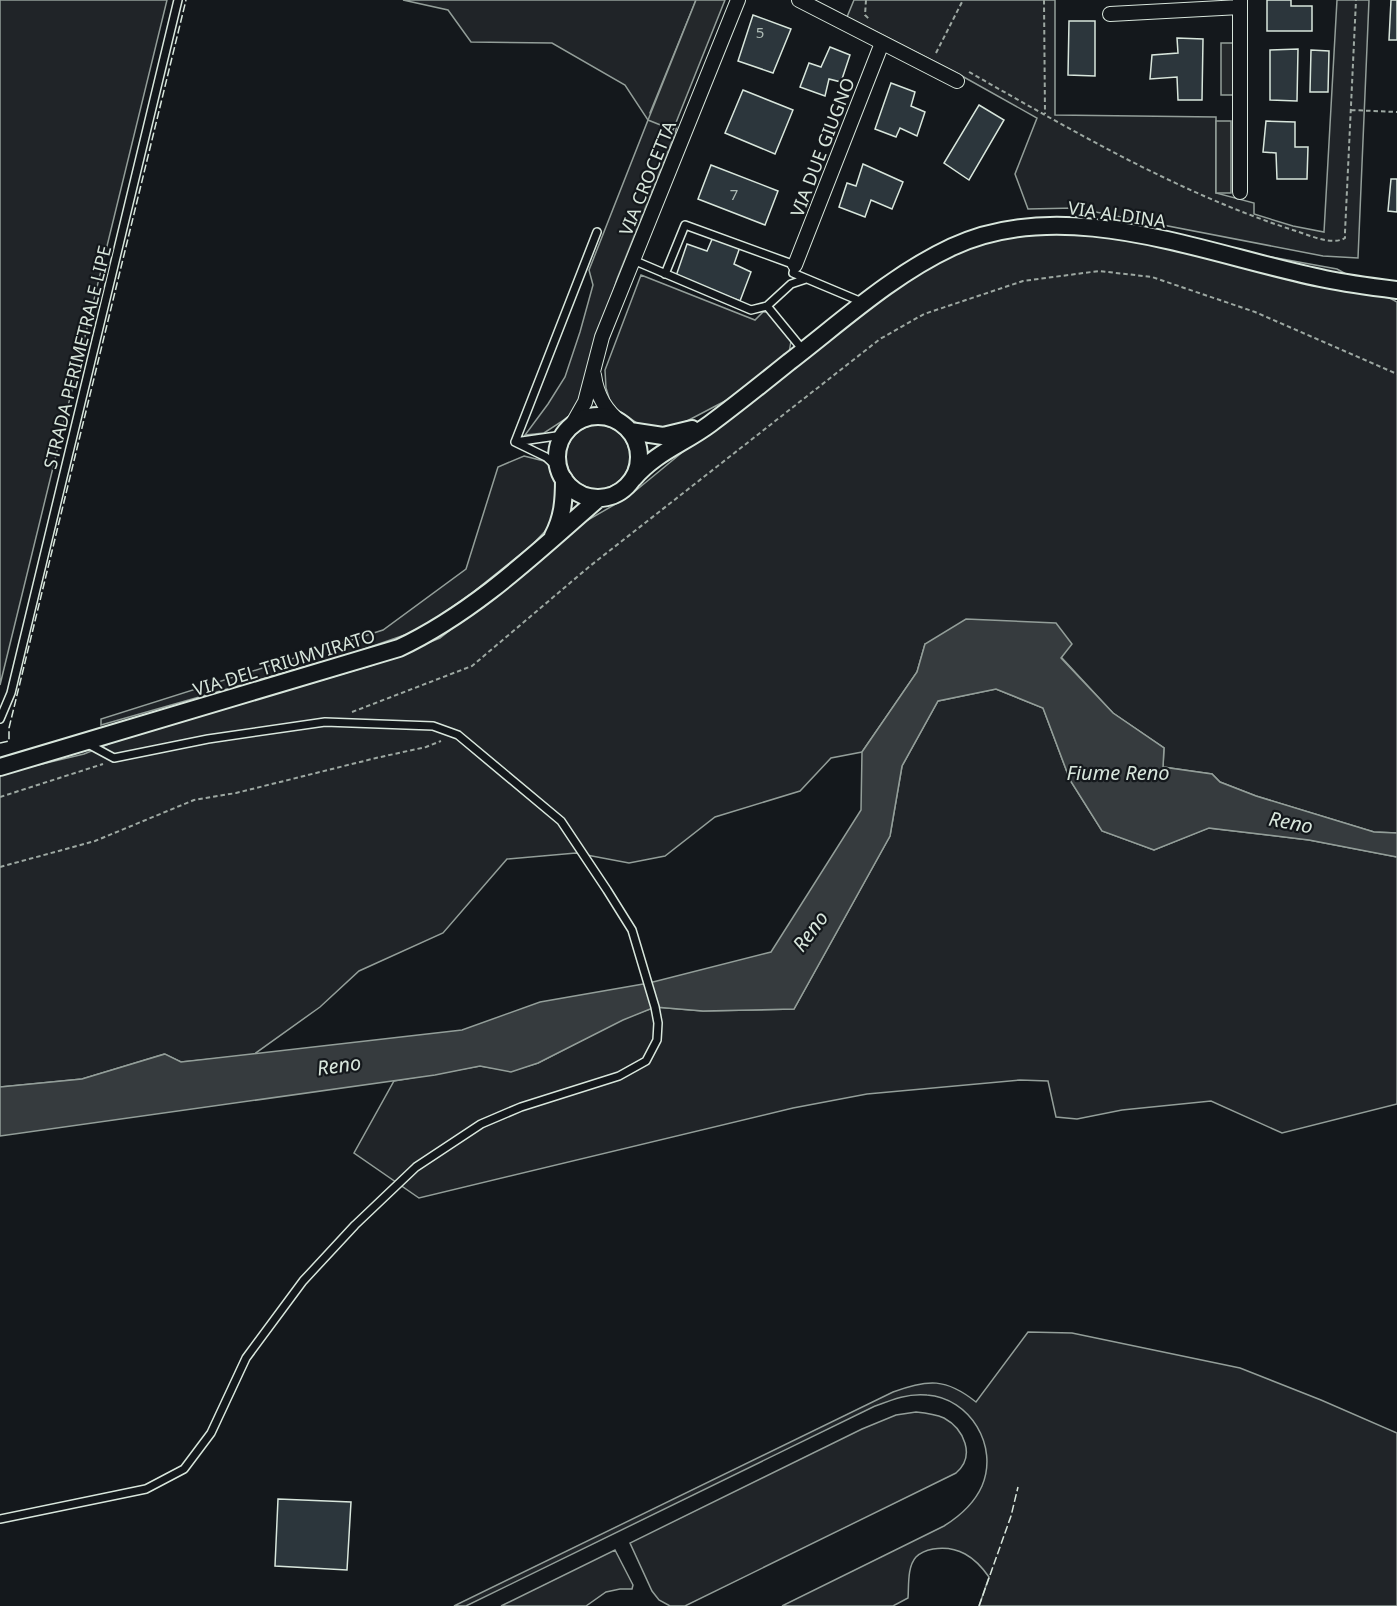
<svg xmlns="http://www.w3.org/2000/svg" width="1397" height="1606" viewBox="0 0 1397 1606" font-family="'Noto Sans',sans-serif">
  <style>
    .green { fill: #202428; stroke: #939e99; stroke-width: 1.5 }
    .parking { fill: #24282b; stroke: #939e99; stroke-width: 1.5 }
    .water { fill: #363b3e; stroke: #939e99; stroke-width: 1.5 }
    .building { fill: #2c363c; stroke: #d8e6dc; stroke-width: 1.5 }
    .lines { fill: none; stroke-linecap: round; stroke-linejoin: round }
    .service-casing { stroke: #d8e6dc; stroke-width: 10 }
    .minor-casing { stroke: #d8e6dc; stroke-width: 16 }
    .tertiary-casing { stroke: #d8e6dc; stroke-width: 20 }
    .path { stroke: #9da8a2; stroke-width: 2; stroke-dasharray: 4.5 3; stroke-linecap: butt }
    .service { stroke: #14181c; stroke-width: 7 }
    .minor { stroke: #14181c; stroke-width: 14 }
    .tertiary { stroke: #14181c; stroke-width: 16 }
    .fence { stroke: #d8e6dc; stroke-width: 1.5; stroke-dasharray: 8 3; stroke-linecap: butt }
    .labels { text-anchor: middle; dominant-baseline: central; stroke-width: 4.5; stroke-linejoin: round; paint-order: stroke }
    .number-label { font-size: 15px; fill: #adbab4 }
    .street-label { font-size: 18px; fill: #d8e6dc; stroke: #14181c }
    .water-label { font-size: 20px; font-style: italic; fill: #d8e6dc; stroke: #14181c }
  </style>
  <rect width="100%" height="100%" fill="#14181c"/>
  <path class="green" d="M0,0H167L0,685Z
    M403,0H696L650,113L677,126L675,134L617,279L578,406L567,418L544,433L525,435L548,404L565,377L580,332L593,285L589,270L648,120L625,85L552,43L471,42L448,10Z
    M854,0H1055V115L1216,117V193L1254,203V214L1293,226L1324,232L1337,0H1369L1358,258L1323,256L1075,208L1028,209L1015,174L1037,118L953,71L847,17Z
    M1124,230L1337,269L1397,302V833L1374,832L1256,796L1220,782L1212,774L1163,767L1164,748L1113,713L1061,657L925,644L917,672L862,752L831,758L800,791L715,817L665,856L629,863L576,853L507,859L443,933L359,971L320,1007L253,1055L181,1062L164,1054L82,1079L0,1087V774L84,754L121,739L373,665L440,638L586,521L628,497L770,380L961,236Z
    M641,275L755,320L763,312H767L791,341L789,353L727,400L687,421L660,430L640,425L615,408L610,401L606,388L605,370Z
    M566 457a32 32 0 1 1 64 0a32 32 0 1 1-64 0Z
    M524,456L548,462L557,480L559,488L549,527L532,545L472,593L419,630L350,654L101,725V719L383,630L466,569L498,467Z
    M996,689L1043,708L1070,780L1102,831L1154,850L1208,828L1309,840L1397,857V1104L1282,1133L1211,1101L1122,1110L1077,1119L1056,1117L1048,1081L1020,1080L867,1094L793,1108L419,1198L354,1153L394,1081L480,1066L511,1071L538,1063L623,1019L655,1007L703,1011L794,1009L890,836L902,766L938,701Z
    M1028,1332L1072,1333L1240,1368L1321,1400L1397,1433V1606H979L989,1577C975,1557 958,1545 933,1549C928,1550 921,1552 916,1557C907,1567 909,1586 908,1598L893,1606H782L944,1526C960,1516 974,1504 982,1486C999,1446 970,1398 927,1395C907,1393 891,1400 873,1407L466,1606H454L893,1392C928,1379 946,1378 976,1402Z
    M916,1412C926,1413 935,1414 944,1418C964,1429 976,1456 956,1473L685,1606H670L659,1600L652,1591L630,1543L862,1429L896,1415Z
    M615,1550L633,1585L632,1589H620L606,1592L586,1606H501Z"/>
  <path class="parking" d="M696,0H725L673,130L648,120Z
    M1221,43H1234V95H1221Z
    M1216,121H1231V193H1216Z"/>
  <path class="water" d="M966,619L1056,623L1072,644L1061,658L1113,713L1164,748L1163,767L1212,774L1220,782L1256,796L1374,832L1397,833V857L1309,840L1209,828L1154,850L1102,831L1070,780L1043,708L996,689L938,701L902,766L890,836L794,1009L703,1011L655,1007L623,1020L538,1063L511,1072L480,1066L435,1075L0,1136V1087L82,1079L165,1054L181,1062L462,1030L540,1002L649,983L771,952L861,810L862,752L917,672L925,644Z"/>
  <path class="building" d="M1267,0H1291V6H1312V31H1267Z
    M1391,0H1397V40H1389Z
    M753,15L791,29L773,73L738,61Z
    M1069,21H1095V76L1068,75Z
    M1177,38L1203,39L1202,100H1178L1177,77L1150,79L1152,55L1178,53Z
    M830,47L850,55L841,82L829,79L825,96L800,87L809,63L821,67Z
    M1298,49L1297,101L1270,100V50Z
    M1311,50L1329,51L1328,92H1310Z
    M891,83L915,92L911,106L925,112L917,136L900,128L896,137L875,129Z
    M743,90L793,110L775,154L725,133Z
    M979,105L1004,120L969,180L944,163Z
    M1266,121L1295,122V147H1308L1307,179H1277L1276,153L1263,152Z
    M863,164L903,182L892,209L871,200L865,217L839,207L847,183L856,186Z
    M711,165L778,191L765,225L698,199Z
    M1391,179H1397V212L1388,211Z
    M713,237L740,247L734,264L751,272L740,301L676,276L687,244L707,251Z
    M278,1499L351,1502L347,1570L275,1566Z"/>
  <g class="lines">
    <g class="service-casing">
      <path id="service" d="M633,260L751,310L767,306L803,350
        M665,274L685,225L795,265L793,273L862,302
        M767,306L791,284L806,279
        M515,442L597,232
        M515,442L546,457L560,470
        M515,442L563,435
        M0,719L11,693L178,0
        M0,1519L146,1489L184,1469L211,1433L246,1358L303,1281L355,1225L416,1167L481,1124L521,1107L619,1076L646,1061L657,1040L658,1023L655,1007L632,930L607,890L561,821L458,735L433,726L325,722L208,739L114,758L88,744"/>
    </g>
    <g class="minor-casing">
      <path id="minor" d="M799,0L957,81
        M1110,14L1240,7
        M1240,192V0
        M795,265L882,43
        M594,375C597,397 606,410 622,424
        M572,425L585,402L602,337L738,0"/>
    </g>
    <g class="tertiary-casing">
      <path id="tertiary" d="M557 457a41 41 0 1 1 82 0a41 41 0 1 1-82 0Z
        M630,431L663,436L692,429
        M633,479C656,452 683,444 710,424C737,404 763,383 789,362C841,322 892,275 952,247C1067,193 1209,256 1325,279C1349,284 1373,287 1397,290
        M553,536C563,517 564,500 564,479
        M0,767L399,648C475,612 536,553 599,498"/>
    </g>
    <path class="path" d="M866,0L865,15L869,19
      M1044,0L1045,114
      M936,53L963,0
      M969,72C1075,132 1180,194 1296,231C1309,235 1332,246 1345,238V232L1356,0
      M1351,110L1397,112
      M352,712L472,666L590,566L880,339L924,314L1023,281L1099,271L1152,277L1255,312L1397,374
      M0,797L103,764
      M0,867L95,841L194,800L236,793L376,758L426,747L441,741"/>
    <use href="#service" class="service"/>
    <use href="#minor" class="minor"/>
    <use href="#tertiary" class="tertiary"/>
    <path class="fence" d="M0,743L9,741V728L186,0
      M979,1606L1011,1516L1018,1487"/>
  </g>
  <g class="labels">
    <g class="number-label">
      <text x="760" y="32">5</text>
      <text x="734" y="194">7</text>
    </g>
    <g class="street-label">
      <text transform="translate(822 147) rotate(-69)">VIA DUE GIUGNO</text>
      <text transform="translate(647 178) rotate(-68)">VIA CROCETTA</text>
      <text transform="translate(1117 214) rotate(8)">VIA ALDINA</text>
      <text transform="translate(77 357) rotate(-76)">STRADA PERIMETRALE LIPE</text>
      <text transform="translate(284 662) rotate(-17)">VIA DEL TRIUMVIRATO</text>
    </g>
    <g class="water-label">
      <text x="1118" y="772">Fiume Reno</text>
      <text transform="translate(1291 822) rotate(11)">Reno</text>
      <text transform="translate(810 931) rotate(-53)">Reno</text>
      <text transform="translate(339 1065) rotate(-8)">Reno</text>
    </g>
  </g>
</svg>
